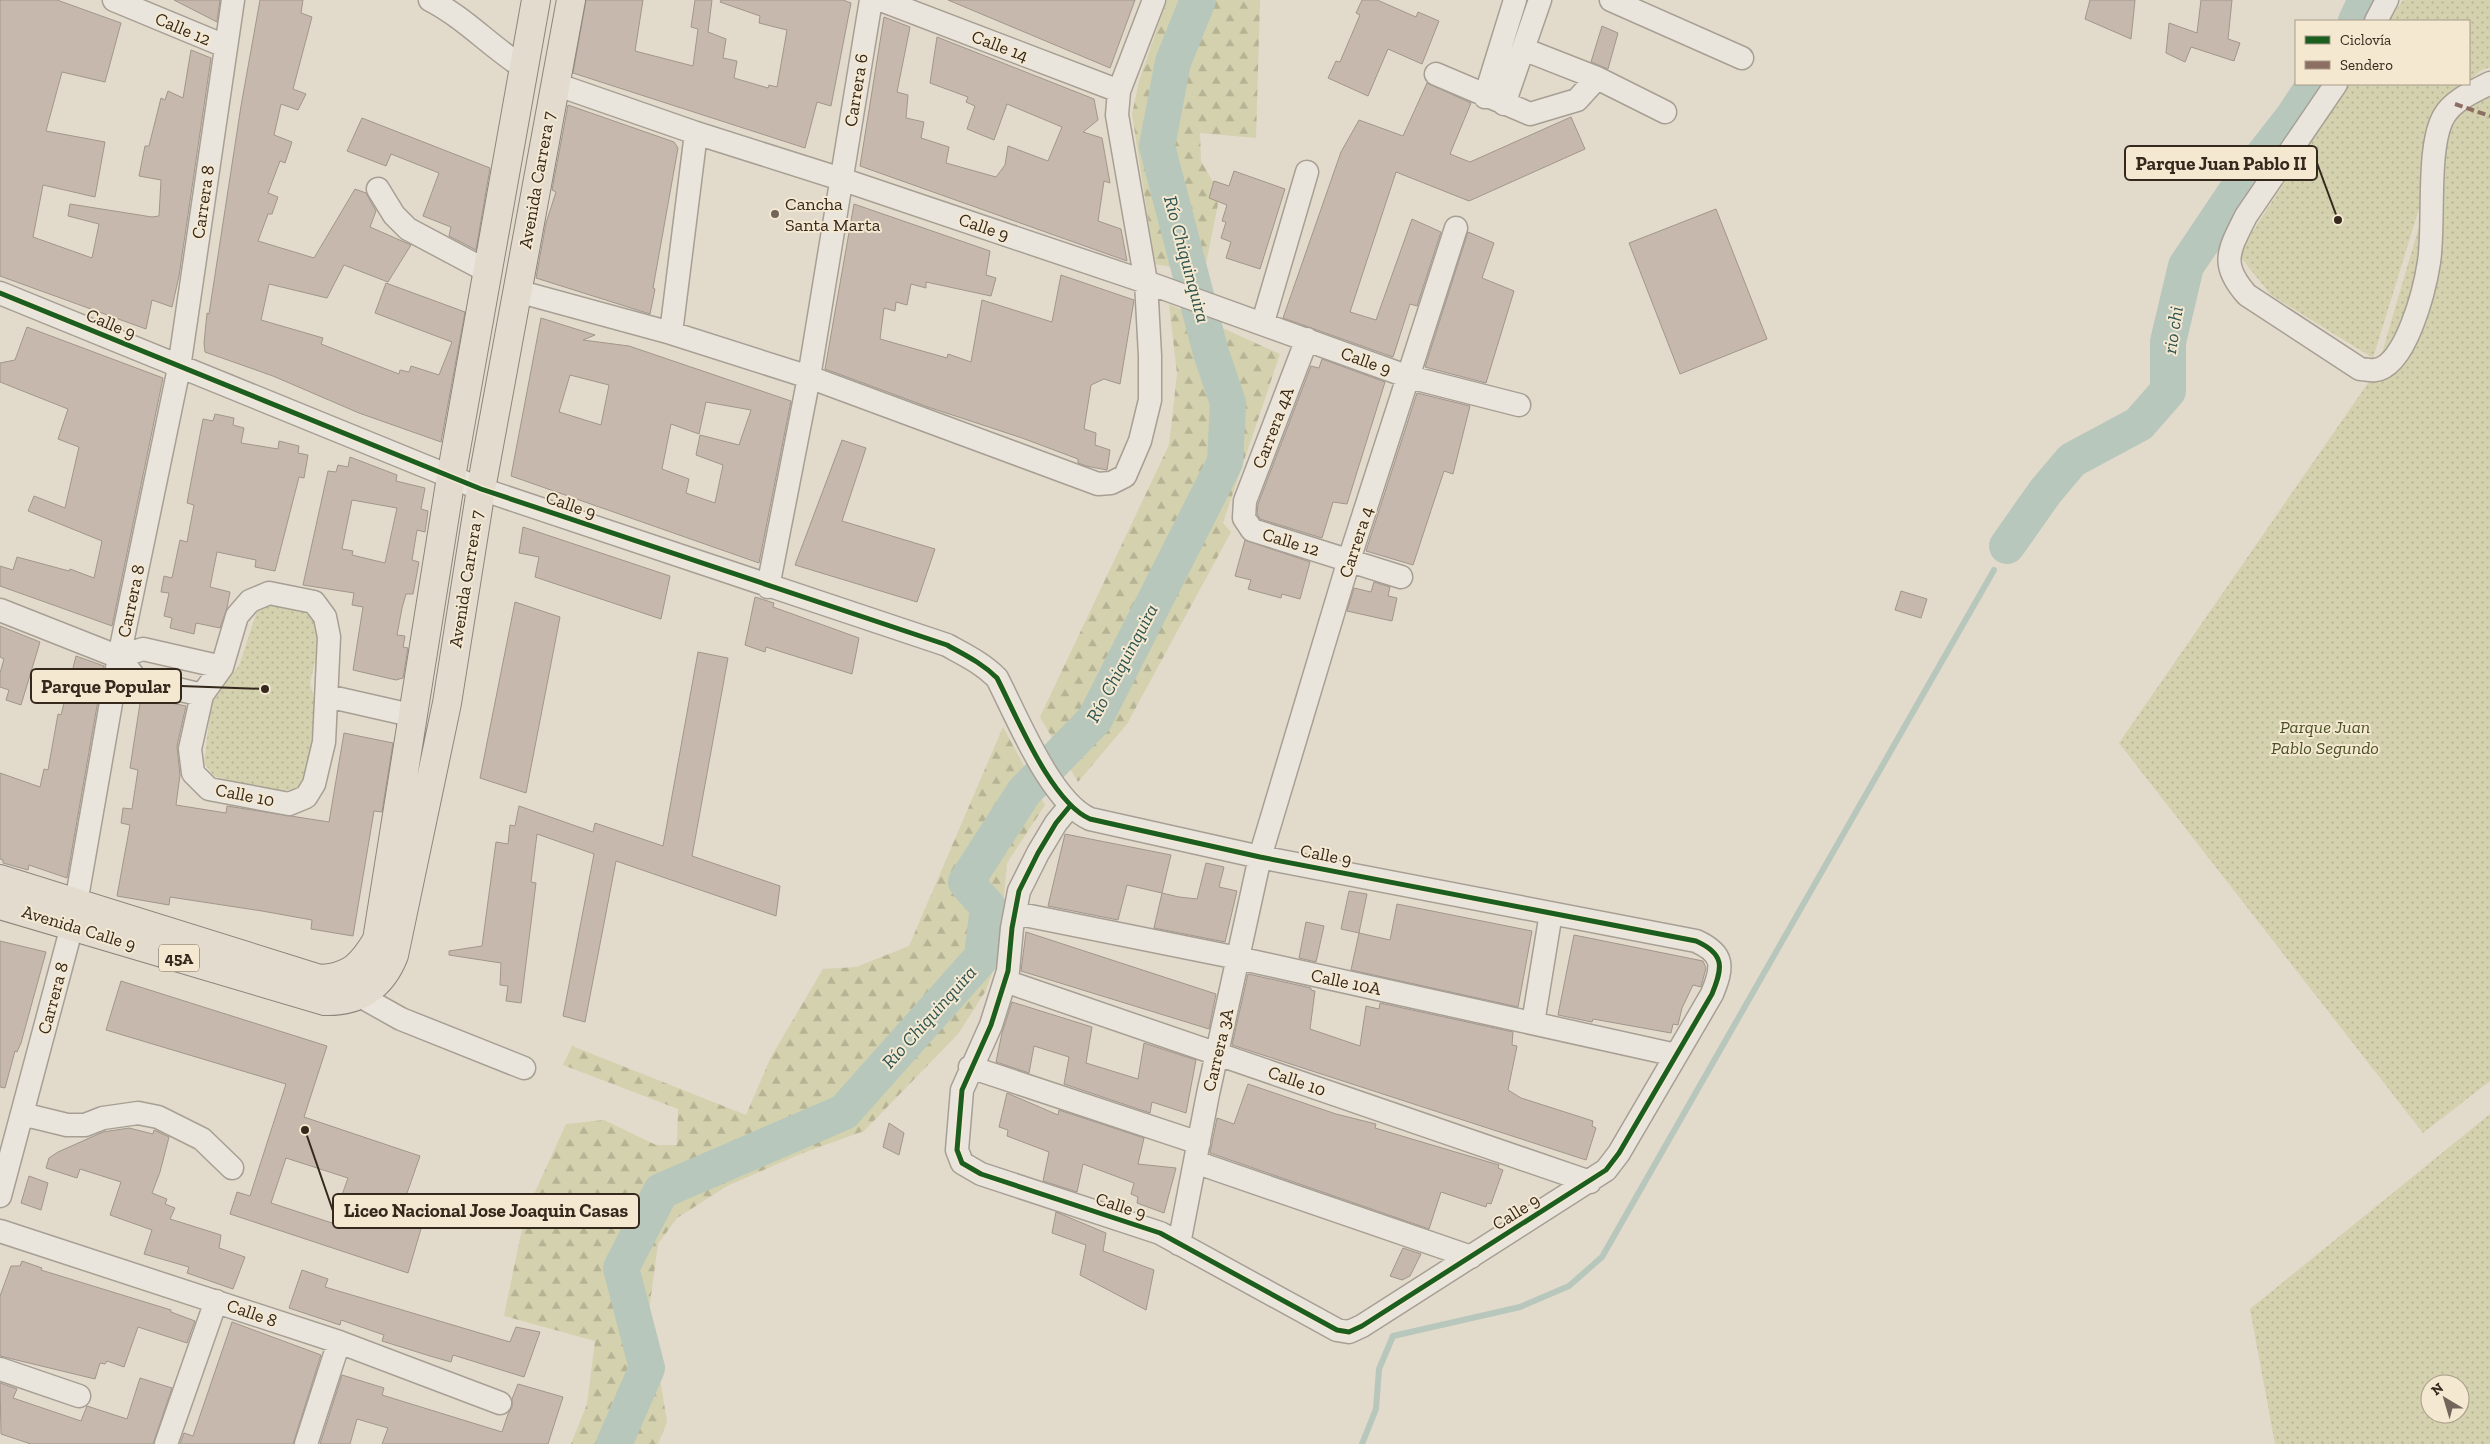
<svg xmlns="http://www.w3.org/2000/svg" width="2490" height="1444" viewBox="0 0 2490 1444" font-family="'Zilla Slab',serif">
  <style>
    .forest { fill: url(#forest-firs) }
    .park { fill: url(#park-dots); fill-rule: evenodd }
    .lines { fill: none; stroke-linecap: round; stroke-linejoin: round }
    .stream { stroke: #b7c7bc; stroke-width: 6 }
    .river { stroke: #b7c7bc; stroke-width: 36 }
    .building { fill: #c6b8ac; stroke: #a2968b; fill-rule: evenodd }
    .minor-casing { stroke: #a79f94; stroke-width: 25 }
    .major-casing { stroke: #8d857b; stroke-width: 30 }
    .minor { stroke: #eae5dc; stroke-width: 22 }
    .major { stroke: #e2dbce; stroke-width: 28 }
    .quiet { stroke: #8d6e63; stroke-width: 4; stroke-dasharray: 8 4; stroke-linecap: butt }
    .cycleway-casing { stroke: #f4e8d1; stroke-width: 8 }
    .cycleway { stroke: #1b5e20; stroke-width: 5 }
    .poi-dot { fill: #72665a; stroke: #f4e8d1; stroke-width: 2 }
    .labels { text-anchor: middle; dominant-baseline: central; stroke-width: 4; stroke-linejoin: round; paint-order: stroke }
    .shield { fill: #f4e8d1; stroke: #6e6253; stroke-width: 1 }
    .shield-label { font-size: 16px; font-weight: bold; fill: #35281d }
    .street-label { font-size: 18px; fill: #35281d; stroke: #f4e8d1 }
    .poi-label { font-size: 18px; fill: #35281d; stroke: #f4e8d1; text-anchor: start }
    .park-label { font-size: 18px; font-style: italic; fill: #485125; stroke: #f4e8d1 }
    .water-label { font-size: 19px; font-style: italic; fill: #2d5450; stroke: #f4e8d1 }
    .leader { fill: none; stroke: #35281d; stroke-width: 2 }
    .callout-dot { fill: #35281d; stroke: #f4e8d1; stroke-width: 2 }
    .callout { fill: #f4e8d1; stroke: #35281d; stroke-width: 2 }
    .callout-label { font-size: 19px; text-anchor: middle; font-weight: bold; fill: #35281d }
  </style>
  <defs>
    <pattern id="forest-firs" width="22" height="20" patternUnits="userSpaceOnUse" patternTransform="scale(1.25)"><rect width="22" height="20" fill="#d3d1ae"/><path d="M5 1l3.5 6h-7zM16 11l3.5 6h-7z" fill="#b6b395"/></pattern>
    <pattern id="park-dots" width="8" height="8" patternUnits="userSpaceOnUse" patternTransform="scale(1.25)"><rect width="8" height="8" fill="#d3d1ae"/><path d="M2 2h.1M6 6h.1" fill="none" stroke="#b6b395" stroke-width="1.8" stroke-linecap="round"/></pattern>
  </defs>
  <rect width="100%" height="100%" fill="#e2dacb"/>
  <path class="forest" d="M1167,0H1260L1256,138L1200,133L1201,161L1220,194L1204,273L1155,264L1132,114L1139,81Z
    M1169,304L1280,354L1223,523L1231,532L1127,724L1078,782L1040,717L1169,445L1177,374Z
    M1003,727L1045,805L1007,863L998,958L985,992L958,1034L864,1131L800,1154L727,1186L677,1218L658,1244L649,1310L667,1422L658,1444H571L587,1404L595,1341L504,1316L525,1214L566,1124L604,1120L656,1145H677L678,1109L563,1065L572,1046L746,1115L771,1057L823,969L856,967L909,946Z"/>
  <path class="park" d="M2403,0H2490V67L2480,71L2469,81V21H2389Z
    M2348,84H2465L2431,113L2426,186L2373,358L2271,295L2238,254Z
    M2490,89V1081L2423,1133L2119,743L2377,370L2455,104Z
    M270,597L315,608L324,622L310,683L316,707L317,740L304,783L293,790L271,792L214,776L204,763L212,699L223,682L239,666L258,608Z
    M2490,1114V1444H2275L2250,1309ZM2430,1384H2460V1414H2430Z"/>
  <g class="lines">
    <path class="stream" d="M1362,1444L1376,1409L1379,1369L1393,1336L1520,1307L1569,1286L1602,1257L1994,570"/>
    <path class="river" d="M2356,21L2366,0
      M2007,546L2045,492L2072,460L2139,424L2168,391V342L2186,266L2243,181L2293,117L2315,84
      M614,1444L647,1368L621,1268L661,1191L844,1112L982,957L988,907L966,882L1024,792L1095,719L1225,462L1228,403L1211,353L1157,146L1173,62L1198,0"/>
  </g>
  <path class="building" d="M0,0H57L121,23L105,82L62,72L46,131L105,142L95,197L43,185L33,237L92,258L99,224L68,216L70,204L152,217L159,216L161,180L139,176L145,146H149L161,98L165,100L168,91L183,98L191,50L211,58L179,276L172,307L152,300L146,329L0,276Z
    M174,0H220L217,22Z
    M260,0H303L301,13L312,17L293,89L306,94L298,110L281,104L274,135L292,142L285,163L280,161L268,193L278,197L272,214H268L258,241L314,258L355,189L366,193L376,211L370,227L411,245L388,282L344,265L327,298L269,284L261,320L323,338L321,344L399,374L400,370L409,372L411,366L439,375L452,342L375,313L386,283L465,312L441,442L359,413L273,376L205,352L204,343L207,313L209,314L241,106Z
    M586,0H643L635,51L693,66L698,29L691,27L695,0H712L708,32L726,39L723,58L737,61L734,78L768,88L769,85L777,87L787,30L759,23L760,16L720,2L721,0H843L851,3L831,106L817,102L805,148L573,73Z
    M948,0H1135L1110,68Z
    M1362,0H1377L1416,17L1418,12L1439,21L1422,64L1388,49L1368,96L1328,78L1336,61L1340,62L1360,15L1356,13Z
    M2090,0H2135L2131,39L2085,19Z
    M2201,0H2232L2228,39L2240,43L2234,61L2191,47L2185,62L2166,53L2169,23L2197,33Z
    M884,17L910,27L897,92L908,95L906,118L924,122L921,138L949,147L946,163L996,177L1005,165L1008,146L1048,161L1062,127L1007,104L994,140L967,129L975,106L966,102L968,97L930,83L937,37L1094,99L1098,120L1083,132L1102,138L1110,183L1104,181L1098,221L1121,229L1127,261L860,166Z
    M1602,26L1618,33L1608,69L1591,62Z
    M1427,83L1471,103L1450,154L1470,162L1571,117L1585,149L1469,201L1396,172L1350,312L1376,320L1412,219L1441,232L1417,306L1410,304L1393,357L1283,318L1341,152L1359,120L1403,136Z
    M568,105L674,142L678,148L653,288L655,289L650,314L536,278L546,223L556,192L552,190Z
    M362,118L490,168L476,250L449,236L451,227L423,216L439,173L391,154L386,166L347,151Z
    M1234,171L1285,189L1260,269L1226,258L1231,242L1221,238L1226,222L1222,221L1227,205L1209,198L1214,181L1229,186Z
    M854,204L990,251L986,275L996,278L991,296L926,282V288L911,284L907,305L896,302L895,311L884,308L880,339L947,358L948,354L971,362L982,300L1052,322L1061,275L1134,300L1120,384L1104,379L1091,385L1084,429L1096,433L1095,445L1110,450L1107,470L1086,466L1078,463V459L1022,438L928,407L825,369Z
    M1716,209L1767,339L1680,374L1629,243Z
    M1468,232L1494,243L1482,278L1514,291L1486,383L1425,367Z
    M541,318L595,335L583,340L629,346L791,401L759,563L511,476ZM570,375L609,385L601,425L559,412ZM706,402L751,410L739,445L700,435L696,455L723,465L715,503L686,493L689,479L662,469L671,424L699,434Z
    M27,327L163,378L112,626L0,586V566L13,570L17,557L69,571L70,569L94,578L102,541L28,511L34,496L65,508L79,447L58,439L68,409L0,382V363L15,360Z
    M1322,359L1385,382L1347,504L1333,502L1322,538L1260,519L1257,514L1258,504L1311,366L1319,368Z
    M1417,393L1470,406L1453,474L1444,471L1413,565L1366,551Z
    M215,414L234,418L233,425L244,428L241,443L278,449L279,441L299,446L298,453L308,455L304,478L299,477L275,571L255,567L256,560L217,552L210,587L230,592L227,608L220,628L196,623L194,634L170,628L172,618L164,616L169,593L161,592L164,576L172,578L180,540L187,542L194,505L187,503L203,419L213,421Z
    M842,440L866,448L842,521L935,549L917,602L795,565Z
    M350,457L397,475L396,481L425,488L421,509L428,511L425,532L417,530L412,560L419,562L413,594H406L402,608L397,635L405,636L403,647L408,648L403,678L396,680L353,670L363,607L352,605L354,593L303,585L328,471L336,472L338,465L348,467ZM352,500L397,508L385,563L352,555L353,551L342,549Z
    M523,527L670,576L661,619L535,577L539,557L519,553Z
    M1245,540L1310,562L1300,599L1282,594L1281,598L1248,589L1251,580L1235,576Z
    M1374,582L1390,587L1388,596L1397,598L1392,621L1347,611L1354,588L1371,592Z
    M1901,591L1927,599L1921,618L1895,610Z
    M755,597L774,603L773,607L859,638L852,674L766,647L765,652L745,645Z
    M515,602L560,617L526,793L480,778Z
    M0,626L40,642L21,705L6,700L9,690L0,687V673L4,659L0,657Z
    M698,652L728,658L692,856L780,886L776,916L616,861L585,1022L563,1016L594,854L537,834L531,882L536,883L521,1003L506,1001L508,986L500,985L501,963L449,955V951L482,946L496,842L508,844L510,825L515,826L519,806L593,832L595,823L663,846Z
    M76,656L104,666L67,878L29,865L28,870L3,863V860L0,859V773L40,787L44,769L48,770L58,714L61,715Z
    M141,697L186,706L177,746L180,775L176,805L226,813L227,806L329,822L344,733L393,743L382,812L374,811L353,936L311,929L312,920L262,911L170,897L169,905L117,896L130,825L121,823L123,808L132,809L138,770L130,768Z
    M1065,834L1171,855L1162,893L1179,897L1197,899L1206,863L1224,867L1219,887L1237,891L1225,942L1154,928L1162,893L1127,885L1118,920L1048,906Z
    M1349,891L1367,894L1359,933L1341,929Z
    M1397,904L1532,931L1518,1007L1351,970L1359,933L1390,940Z
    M1306,922L1324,926L1316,962L1299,958Z
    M1026,932L1216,994L1209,1029L1021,971Z
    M1574,935L1703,961L1706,968L1701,987L1693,985L1682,1008L1678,1025L1673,1024L1671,1033L1593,1019L1592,1022L1558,1015Z
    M0,941L46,952L21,1043L17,1052L15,1051L5,1088L0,1087Z
    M1248,974L1311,988V990L1315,991L1310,1029L1360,1046L1366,1006L1379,1009L1380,1003L1513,1032L1512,1045L1517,1046L1508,1090L1521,1098L1593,1121L1592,1126L1596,1128L1586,1160L1232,1045Z
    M121,981L327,1046L304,1117L420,1156L406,1196L449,1211L443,1228L423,1222L408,1273L230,1214L237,1192L250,1196L286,1084L106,1030ZM286,1158L348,1178L332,1223L271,1203Z
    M1012,1002L1092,1027L1086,1063L1138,1079L1144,1043L1196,1060L1186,1113L1152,1102L1150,1113L1064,1084L1069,1057L1034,1046L1029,1073L996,1062L1002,1033Z
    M1248,1084L1336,1114L1376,1124L1375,1128L1499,1165L1498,1168L1503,1170L1491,1204L1487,1203L1486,1207L1441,1192L1429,1229L1210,1153L1217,1118L1234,1124Z
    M1007,1093L1058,1115L1059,1110L1144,1138L1138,1164L1176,1168L1164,1213L1137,1203L1138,1197L1131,1194L1134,1183L1083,1164L1077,1192L1043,1181L1049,1152L1007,1136L1008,1130L999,1127Z
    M889,1123L904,1133L899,1155L883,1147Z
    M129,1128L153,1134L154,1130L169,1137L160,1172L152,1193L167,1199L165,1204L175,1208L170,1219L221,1235L219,1248L245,1257L233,1289L187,1273L189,1267L144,1254L152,1230L110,1215L121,1182L80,1169L77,1178L46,1168L49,1158L58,1152L103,1132Z
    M29,1176L48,1183L41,1210L21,1203Z
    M1056,1212L1106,1233L1103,1251L1154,1270L1146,1310L1080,1275L1086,1245L1052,1233Z
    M1403,1248L1421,1254L1410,1276L1402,1280L1390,1276Z
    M22,1261L42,1268L41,1270L171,1310V1312L195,1321L187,1343L138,1327L124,1367L107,1361L105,1364L100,1363L95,1379L0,1356V1296L11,1266H20Z
    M302,1270L328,1279L325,1287L510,1342L516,1327L540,1332L524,1377L453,1355L451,1362L430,1356L382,1341L384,1335L341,1320L340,1325L289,1308Z
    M232,1322L321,1355L293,1444H180L184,1433L193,1436Z
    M342,1375L384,1388L382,1395L502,1432L508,1414L512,1407V1399L518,1384L563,1397L548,1444H382L388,1428L357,1419L350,1444H320Z
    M140,1378L172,1388L153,1444H31L1,1434L0,1383L17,1389L13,1398L81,1421L87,1406L127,1419Z"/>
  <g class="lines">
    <g class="minor-casing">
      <path id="minor" d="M114,0L225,46
        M430,0C465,18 491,47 524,68
        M881,0L1119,91
        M1611,0L1742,58
        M2376,21L2387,0
        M1523,49L1597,78L1665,112
        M1436,74L1530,114L1577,100L1597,78
        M555,84L696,133L841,179L1146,282L1409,377L1519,405
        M2336,84L2246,216C2229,250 2219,264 2247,295L2360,369C2365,369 2371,371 2375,370C2406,367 2425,288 2429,262C2435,224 2426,147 2444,116C2453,100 2475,91 2490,83
        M1485,97L1515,0
        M1504,104L1540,0
        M378,189L394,215L408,229L487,271
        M517,291L671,333L809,377L1098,484L1111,483L1125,476L1140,441L1150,400V356L1146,282L1117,115L1119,91L1154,0
        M0,293L481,489L947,645C965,655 982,663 997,678C1017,717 1051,802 1090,819L1260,857L1696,941C1725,954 1723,967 1712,994L1619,1153L1606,1170L1362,1326L1349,1332L1337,1330L1160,1233L981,1174L962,1163L957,1150L962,1090L991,1025L1008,971L1012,928L1019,891L1038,853L1056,823L1070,806
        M1263,322L1307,172
        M671,333L696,133
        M1307,339L1245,501L1244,518L1252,530L1401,577
        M768,587L809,377L871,0
        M269,593L314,602L325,617L329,637L324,742L314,784L306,797L289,804L209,789L193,773L190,749L202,695L222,667L237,616L250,601Z
        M0,610L119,657L136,679L202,695
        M119,657L143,649L222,667
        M327,696L415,716
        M1015,913L1238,958L1676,1055
        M1005,981L1590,1182
        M360,996L401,1019L524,1068
        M1533,1023L1551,913
        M970,1067L1199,1143
        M22,1114L67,1125H85L103,1118L138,1113L158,1117L202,1139L232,1168
        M1195,1162L1471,1257
        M0,1196L72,926L119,657L179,368L233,0
        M0,1231L339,1342L500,1403
        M1179,1244L1208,1094L1260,857L1349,560L1456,228
        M0,1369L79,1396
        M166,1444L216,1301
        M306,1444L339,1342"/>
    </g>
    <g class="major-casing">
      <path id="major" d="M0,879L320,979C351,977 362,965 377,940L451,477L536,0
        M0,905L325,1001C359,1002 382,986 394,955L447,703L481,489L571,0"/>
    </g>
    <use href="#minor" class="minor"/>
    <use href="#major" class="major"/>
    <path class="quiet" d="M2455,104L2490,116"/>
    <g class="cycleway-casing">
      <path id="cycleway" d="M0,293L481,489L947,645C965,655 982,663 997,678C1017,717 1051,802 1090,819L1260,857L1696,941C1725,954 1723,967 1712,994L1619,1153L1606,1170L1362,1326L1349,1332L1337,1330L1160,1233L981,1174L962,1163L957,1150L962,1090L991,1025L1008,971L1012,928L1019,891L1038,853L1056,823L1070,806"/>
    </g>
    <use href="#cycleway" class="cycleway"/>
  </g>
  <circle class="poi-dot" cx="775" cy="214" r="5"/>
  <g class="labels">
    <rect class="shield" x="159" y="944.5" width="40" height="27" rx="4"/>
    <g class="shield-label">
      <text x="179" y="958">45A</text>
    </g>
    <g class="street-label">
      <text transform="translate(183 29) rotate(23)">Calle 12</text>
      <text transform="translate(1000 46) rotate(21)">Calle 14</text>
      <text transform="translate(856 90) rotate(-81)">Carrera 6</text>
      <text transform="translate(537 180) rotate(-80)">Avenida Carrera 7</text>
      <text transform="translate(203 202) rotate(-82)">Carrera 8</text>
      <text transform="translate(984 227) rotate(19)">Calle 9</text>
      <text transform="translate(111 324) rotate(23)">Calle 9</text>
      <text transform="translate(1366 361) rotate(20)">Calle 9</text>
      <text transform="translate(1273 428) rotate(-69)">Carrera 4A</text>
      <text transform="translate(571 505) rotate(19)">Calle 9</text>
      <text transform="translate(1291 542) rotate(17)">Calle 12</text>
      <text transform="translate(1356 542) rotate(-72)">Carrera 4</text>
      <text transform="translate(466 579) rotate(-81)">Avenida Carrera 7</text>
      <text transform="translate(131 601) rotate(-78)">Carrera 8</text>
      <text transform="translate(245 795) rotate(11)">Calle 10</text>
      <text transform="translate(1326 855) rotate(11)">Calle 9</text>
      <text transform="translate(79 928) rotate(17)">Avenida Calle 9</text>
      <text transform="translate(1346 982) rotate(12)">Calle 10A</text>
      <text transform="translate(53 998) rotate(-75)">Carrera 8</text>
      <text transform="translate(1218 1050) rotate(-77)">Carrera 3A</text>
      <text transform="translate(1297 1081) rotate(19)">Calle 10</text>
      <text transform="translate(1121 1206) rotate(18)">Calle 9</text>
      <text transform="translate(1516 1212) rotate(-32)">Calle 9</text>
      <text transform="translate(252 1313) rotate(19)">Calle 8</text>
    </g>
    <g class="poi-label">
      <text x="785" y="204">Cancha<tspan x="785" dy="21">Santa Marta</tspan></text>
    </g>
    <g class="park-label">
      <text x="2325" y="727">Parque Juan<tspan x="2325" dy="21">Pablo Segundo</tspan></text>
    </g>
    <g class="water-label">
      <text transform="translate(1187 259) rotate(75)">Río Chiquinquira</text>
      <text transform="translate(2173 330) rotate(-81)">rio chi</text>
      <text transform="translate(1122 663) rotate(-62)">Río Chiquinquira</text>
      <text transform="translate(929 1017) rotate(-48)">Río Chiquinquira</text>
    </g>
  </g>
  <path class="leader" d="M2338 220L2317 163M265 689L181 686M305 1130L333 1211"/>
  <g class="callout-dot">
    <circle cx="2338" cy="220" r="5"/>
    <circle cx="265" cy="689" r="5"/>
    <circle cx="305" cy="1130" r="5"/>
  </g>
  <g class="callout">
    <rect x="2125" y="146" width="192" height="34" rx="5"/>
    <rect x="31" y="669" width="150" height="34" rx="5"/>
    <rect x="333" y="1194" width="306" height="34" rx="5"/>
  </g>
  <g class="callout-label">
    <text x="2221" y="170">Parque Juan Pablo II</text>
    <text x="106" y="693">Parque Popular</text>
    <text x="486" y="1217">Liceo Nacional Jose Joaquin Casas</text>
  </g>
  <rect x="2295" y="20" width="175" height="65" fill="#f4e8d1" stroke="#a89b89"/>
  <rect x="2305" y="36" width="25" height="8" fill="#1b5e20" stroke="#a89b89"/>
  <text x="2340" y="45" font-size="15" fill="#35281d">Ciclovía</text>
  <rect x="2305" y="61" width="25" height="8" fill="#8d6e63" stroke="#a89b89"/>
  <text x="2340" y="70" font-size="15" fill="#35281d">Sendero</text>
  <g transform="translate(2445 1399) rotate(322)"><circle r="24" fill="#f4e8d1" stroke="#a89b89"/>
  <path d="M0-4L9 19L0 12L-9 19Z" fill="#72665a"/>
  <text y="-8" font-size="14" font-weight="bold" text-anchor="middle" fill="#35281d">N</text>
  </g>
</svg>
